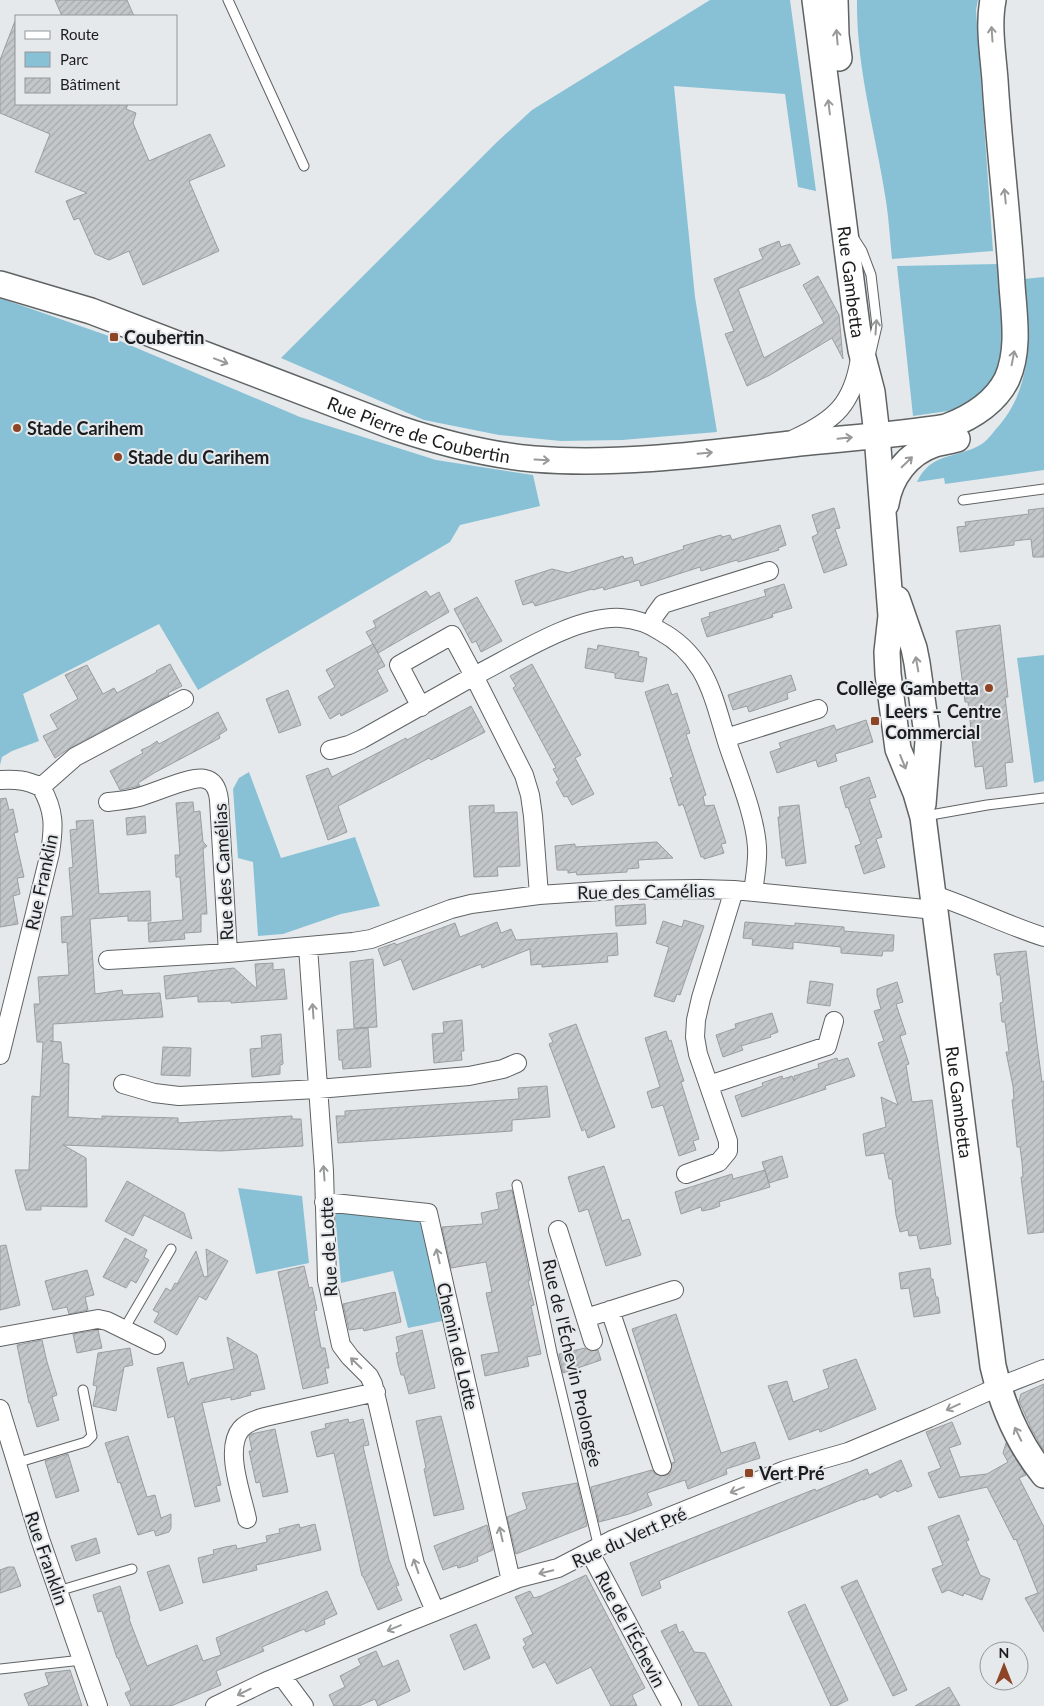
<svg xmlns="http://www.w3.org/2000/svg" width="1044" height="1706" viewBox="0 0 1044 1706" font-family="Lato,sans-serif">
  <style>
    .green { fill: #88c1d5 }
    .building { fill: url(#building-hatch); stroke: #9a9ea0 }
    .lines { fill: none; stroke-linecap: round; stroke-linejoin: round }
    .lane-casing { stroke: #5f6364; stroke-width: 11 }
    .street-casing { stroke: #5f6364; stroke-width: 20 }
    .secondary-casing { stroke: #5f6364; stroke-width: 28 }
    .lane { stroke: #fff; stroke-width: 9 }
    .street { stroke: #fff; stroke-width: 18 }
    .secondary { stroke: #fff; stroke-width: 25 }
    .oneway { stroke: #989999 }
    .poi-dot { fill: #8d4525; stroke: #e5e9eb; stroke-width: 2 }
    .labels { text-anchor: middle; dominant-baseline: central; stroke-width: 4; stroke-linejoin: round; paint-order: stroke }
    .street-label { font-size: 18px; fill: #1b1c1d; stroke: #e5e9eb }
    .poi-label { font-size: 18px; font-weight: bold; fill: #1b1c1d; stroke: #e5e9eb; text-anchor: start }
  </style>
  <defs>
    <pattern id="building-hatch" width="6" height="6" patternUnits="userSpaceOnUse" patternTransform="scale(1.25)"><rect width="6" height="6" fill="#c3c7c9"/><path d="M-1 1l2-2M0 6l6-6M5 7l2-2" fill="none" stroke="#a7aaac"/></pattern>
  </defs>
  <rect width="100%" height="100%" fill="#e5e9eb"/>
  <path class="green" d="M710,0H790L816,191L798,187L785,94L674,86L695,297L717,432L622,440L561,441L499,435L424,420L281,358L497,142L532,110Z
    M857,0H978L976,10L993,251L892,259C890,240 889,220 886,201C876,134 856,68 857,0Z
    M998,264L1005,346L999,370L981,392L966,404L955,410L913,416L897,266Z
    M1044,277V470L945,484L944,478L917,482C931,452 955,459 980,445C986,442 992,434 996,429C1034,388 1031,330 1024,279Z
    M0,298L106,335L300,417L436,460L533,475L540,506L460,525L450,542L198,690L159,624L23,694L39,741L12,751L2,757L0,765Z
    M1044,655V781L1034,783L1017,658Z
    M249,772L281,858L355,837L380,906L341,914L283,934L258,936L253,862L238,858L233,789L239,778Z
    M238,1188L302,1196L309,1263L256,1274Z
    M335,1211L422,1221L447,1320L408,1328L393,1271L341,1283Z"/>
  <path class="building" d="M55,0H127L134,16H62Z
    M15,21L16,104H128L126,109L136,113L133,123L149,161L210,134L225,166L189,181L219,251L143,285L129,251L109,260L95,254L79,218L74,220L66,201L87,193L35,172L50,134L0,113V60Z
    M779,241L781,247L790,244L800,264L738,289L764,358L824,323L803,285L818,276L839,315L843,359L832,338L770,375L747,386L725,334L734,331L714,279L763,259L759,249Z
    M834,508L840,528L835,529L847,565L824,573L812,537L818,534L812,515Z
    M1044,508V557H1033L1031,539L1014,541V545L960,552L957,527L966,526L965,522L1029,514L1028,510Z
    M780,525L786,545L778,548L779,550L738,562L737,560L701,571L700,567L641,586L639,580L604,590L603,587L593,590L592,589L535,606L533,602L523,605L515,581L552,569L568,573L623,556L624,559L632,557L634,565L684,549L683,546L721,535L722,537L730,535L732,540Z
    M784,584L792,608L772,614L773,617L707,637L701,619L710,616L709,613L766,596L764,590Z
    M426,591L430,597L439,592L449,612L378,653L366,632L376,627L373,621Z
    M477,597L502,641L481,652L476,641L472,643L454,609Z
    M1000,625L1008,697H1005L1013,762L1005,763L1007,786L986,789L983,766L975,767L968,702H965L956,631Z
    M373,644L385,666L377,670L388,691L341,716L340,713L330,719L318,697L335,687L326,670Z
    M598,645L639,652L638,656L647,658L643,682L615,678V673L585,668L588,648L597,650Z
    M170,664L182,686L168,693L169,695L70,748L55,758L43,736L58,729L50,715L78,699L65,675L87,665L103,694L114,688L117,693L157,672L156,671Z
    M532,664L581,755L575,758L594,794L572,805L567,796L564,797L556,782L559,780L553,769L556,768L513,688L516,686L510,676Z
    M791,675L796,690L787,693L788,699L749,712L747,706L733,710L728,695Z
    M668,684L672,695L677,693L690,733L686,734L706,795L703,796L705,806L714,805L726,843L721,844L724,853L704,859V857H701L683,804L679,806L670,778L673,777L645,692Z
    M288,690L301,725L279,733L266,699Z
    M471,706L485,732L431,760L429,758L338,806L347,832L328,840L306,776L328,768L332,777L406,738L407,740Z
    M218,712L227,730L219,735L220,738L154,773L138,783L140,786L120,790L110,771L143,753L141,750L150,746L157,741L159,744Z
    M866,720L873,742L835,754L837,761L818,767L816,760L777,773L770,752L781,748L779,743L834,725L836,730Z
    M869,777L876,797L869,799L882,837L876,839L885,867L864,874L855,846L861,844L848,807L846,808L840,787Z
    M6,798L9,810L13,809L18,832L14,833L24,877L17,878L20,894L13,896L18,924L0,927V799Z
    M193,802L194,812L200,811L203,842L207,846L203,849L207,914H201V932L184,933L185,939L149,942L148,923L183,920L180,877H176L175,855H180L176,803Z
    M494,805V813L517,812L520,866L497,867L498,876L474,877L469,806Z
    M799,805L806,863L786,866L785,858H782L778,817H780L779,807Z
    M145,816L146,833L127,835L126,818Z
    M93,820L99,894L150,891L151,921H128V916L90,919L95,994L122,990L123,995L160,993L163,1017L53,1024V1041H50L61,1042L63,1063L69,1064L68,1117L102,1119V1116L178,1118V1123L292,1116V1119H301L303,1146L221,1151L63,1145L86,1158L87,1207L41,1206V1210H26L15,1170H29L32,1096L40,1097L43,1042H37L34,1004H40L38,977L69,975L67,942L62,943L61,917L73,916L69,868L73,867L70,830L77,829L76,821Z
    M657,842L673,858L638,860L639,868L627,869V872L577,875L576,872L568,873V870H557L555,846L575,844V847Z
    M645,904L646,924L616,926L615,906Z
    M684,920L704,926L680,995L677,994L674,1002L654,996L669,947L656,943L663,921L682,927Z
    M497,922L501,933L511,929L516,940L617,933L618,955L607,956L608,962L542,967V964L531,965L530,949L482,968L481,964L413,990L401,959L384,966L378,949L395,943L396,945L455,923L460,937Z
    M745,922L795,926V923L820,925L844,927V931L894,935L893,951H883L882,956L841,953V947L793,942V949L752,945L753,939L743,938Z
    M1026,951L1037,1044L1042,1082L1044,1081V1232L1028,1234L1021,1177H1023L1022,1162L1020,1147H1017L1015,1125L1012,1100L1014,1099L1013,1086L1006,1052H1009L1005,1022H1002L1000,1003L1003,1002L1000,975H997L994,954Z
    M373,959L377,1027L354,1028L350,962Z
    M273,963V970L284,969L287,999L231,1003V1001L198,1002V996L166,999L164,976L234,968L257,989L255,964Z
    M810,981L833,984L830,1006L807,1003Z
    M897,982L903,1002L896,1004L906,1034L900,1036L909,1064L906,1065L912,1102L932,1100L951,1244L920,1249L917,1235L909,1236L908,1230L900,1232L896,1215L892,1179H889L884,1153L866,1156L863,1134L886,1127L881,1097L898,1105L878,1043L884,1041L874,1011L881,1009L877,995V989Z
    M772,1013L778,1032L770,1035L771,1037L741,1046L743,1050L723,1057L716,1035L736,1028L735,1024Z
    M462,1020L464,1051H461L462,1060L434,1063L432,1034L444,1033L443,1022Z
    M576,1024L615,1127L588,1138L585,1129L582,1131L549,1044L553,1042L549,1034Z
    M368,1028L371,1067L343,1069L342,1060H339L337,1030Z
    M666,1031L669,1041L671,1040L677,1060L684,1081L681,1082L699,1139L693,1141L696,1150L679,1156L663,1105L652,1108L647,1092L660,1087L645,1038Z
    M281,1034L283,1064L280,1065V1074L252,1077L250,1049L262,1048L261,1036Z
    M163,1047L191,1048L190,1076L161,1075Z
    M837,1058L838,1061L848,1058L855,1076L825,1086L826,1089L742,1117L735,1096L763,1086L762,1083L782,1076L783,1079L792,1076L794,1081V1076L819,1068L818,1064Z
    M547,1086L550,1117L512,1120V1131L338,1143L336,1116H345V1111L519,1099L518,1088Z
    M782,1156L788,1177L769,1183L762,1162Z
    M604,1166L622,1221L629,1219L641,1255L606,1266L588,1209L579,1212L568,1177Z
    M765,1170L770,1187L719,1202L720,1206L712,1209L702,1211L701,1207L681,1214L675,1192L732,1174L733,1179Z
    M127,1181L184,1213L192,1239L144,1215L133,1236L105,1221Z
    M512,1190L530,1280L528,1281L534,1305L531,1306L541,1354L527,1357L529,1366L485,1376L481,1355L499,1352L486,1293L492,1292L486,1262L451,1268L442,1227L483,1224L481,1213L499,1209L496,1193Z
    M125,1238L147,1250L144,1257L149,1260L136,1283L131,1280L126,1288L103,1277Z
    M6,1245L20,1305L0,1310V1246Z
    M206,1249L228,1261L206,1300L199,1296L177,1335L154,1322L159,1313L153,1310L166,1288L171,1291L175,1283L177,1284L196,1251L204,1277L208,1276Z
    M304,1266L309,1288L312,1287L315,1300L317,1310L314,1311L321,1348H325L329,1368H325L328,1383L303,1389L278,1272Z
    M930,1268L931,1279H933L936,1297H938L940,1313L914,1317L909,1288L901,1289L899,1273Z
    M87,1270L94,1295L85,1297L88,1310L69,1314L67,1307L53,1310L45,1281Z
    M395,1292L401,1322L364,1331L363,1328L349,1330L343,1304Z
    M676,1314L721,1453L755,1442L760,1458L726,1469L727,1474L688,1489L685,1480L647,1493L652,1505L629,1514L599,1522L591,1487L652,1470L655,1474L665,1476L670,1473L672,1463L675,1462L632,1329Z
    M98,1330L102,1348L77,1353L73,1334Z
    M422,1330L435,1388L409,1394L404,1375H401L398,1364L396,1353L399,1352L396,1337Z
    M227,1337L257,1355L265,1389L250,1392L251,1395L240,1398L231,1400V1397L202,1403L221,1485L216,1486L220,1501L195,1507L174,1416L168,1418L157,1368L183,1362L188,1385L191,1379L234,1369Z
    M42,1340L47,1362L57,1395L52,1397L59,1420L37,1427L30,1403H29L17,1345Z
    M130,1348L133,1365L124,1367L116,1411L93,1406L97,1386L93,1385L98,1353Z
    M585,1348L591,1351L598,1350L601,1360L563,1373L559,1354Z
    M856,1359L876,1409L820,1432L819,1429L789,1440L768,1386L787,1381L793,1402L829,1388L823,1370Z
    M1044,1384V1451L1032,1430L1019,1401L1021,1394Z
    M441,1416L464,1509L434,1516L424,1469L426,1468L416,1421Z
    M348,1419L349,1423L363,1419L369,1445L363,1446L389,1560L399,1585L396,1586L402,1600L378,1610L363,1576H362L334,1453L317,1457L311,1432L326,1428L325,1424Z
    M952,1422L961,1444L949,1448L960,1477L987,1474L1008,1462L1003,1453L1006,1443L1026,1475L1019,1478L1044,1527V1632L1025,1598L1038,1593L1016,1539L1014,1540L987,1487L939,1498L928,1473L941,1468L926,1432Z
    M275,1429L288,1492L263,1497L260,1482L256,1483L249,1451H252L249,1436L251,1434Z
    M128,1436L147,1497L155,1495L161,1518L171,1514V1528L169,1532L156,1536L154,1530L138,1535L120,1482L118,1483L105,1443Z
    M68,1454L79,1491L56,1498L45,1461Z
    M901,1460L912,1486L897,1492L896,1490L880,1498L878,1494L863,1500V1499L685,1570L659,1581L661,1588L642,1596L630,1563L815,1489L816,1491L867,1469L869,1475Z
    M577,1483L587,1526L516,1554L507,1517L527,1509L522,1493Z
    M959,1515L969,1540L966,1541L980,1575L990,1579L982,1600L964,1593L963,1596L948,1590L942,1593L932,1569L943,1565L928,1527Z
    M299,1524L300,1528L315,1524L321,1550L256,1565L257,1570L203,1583L198,1558L214,1554L213,1550L225,1547L236,1545L237,1549L267,1542L266,1536L280,1533L279,1529Z
    M487,1525L493,1550L477,1557L478,1561L468,1565L458,1568L457,1565L443,1570L434,1546Z
    M96,1538L100,1553L76,1561L71,1546Z
    M169,1565L183,1603L160,1611L147,1572Z
    M8,1567H14L21,1586L0,1593V1570Z
    M586,1575L645,1688L632,1695L637,1706H611L591,1667L557,1684L545,1662L533,1668L523,1647L526,1645L523,1639L533,1634L515,1597L530,1591L534,1598L541,1596Z
    M857,1580L907,1690L893,1696L841,1587Z
    M120,1586L130,1618L129,1619L147,1666L197,1645L203,1661L221,1655L216,1638L327,1591L337,1614L324,1620L325,1624L306,1632L304,1629L262,1647L264,1651L216,1671L221,1685L171,1706H131L125,1693L131,1690L118,1658H117L102,1611L98,1612L93,1595Z
    M805,1604L848,1700L836,1706H831L788,1612Z
    M476,1624L490,1658L464,1670L450,1635Z
    M676,1624L679,1633L683,1631L694,1652L705,1653L732,1706H699L661,1631Z
    M376,1651L383,1667L398,1660L410,1691L378,1706L375,1699L359,1706H334L329,1695L345,1687L340,1676L361,1665L358,1659Z
    M70,1670L82,1706H29L24,1694L49,1685L45,1673Z
    M949,1687L960,1706H915Z"/>
  <g class="lines">
    <g class="lane-casing">
      <path id="lane" d="M228,0L304,166
        M853,237L862,251L871,275L877,326L870,356
        M963,500L1044,489
        M925,816L987,805L1044,798
        M517,1185L552,1353L599,1548
        M124,1329L171,1249
        M16,1463L86,1442L92,1436L83,1390
        M58,1591L132,1569
        M0,1669L82,1660"/>
    </g>
    <g class="street-casing">
      <path id="street" d="M794,439C835,420 853,404 860,358
        M651,625L655,615L663,604L769,571
        M421,707L399,665L452,635L474,676C514,656 576,615 621,618C635,619 648,623 660,631C677,640 691,654 701,670C714,692 720,720 728,745C738,775 755,815 757,847C758,862 755,877 753,892
        M726,738L818,709
        M330,750L349,745L362,739L474,676L524,775L530,795L533,816L539,895
        M0,780C16,779 26,780 41,787
        M41,787L75,757L184,699
        M108,802C118,801 129,800 139,797C154,793 193,775 205,779C215,781 218,791 219,800L228,953
        M934,895C971,907 1006,925 1044,937
        M308,947L324,1171L327,1280L341,1345L350,1357L369,1376L373,1384L415,1564L435,1611
        M108,960L228,953L353,942L371,939L451,909L471,904L539,895L615,890L700,889L734,890L935,910
        M0,1055L50,853C54,827 55,811 41,787
        M123,1084L154,1093L179,1096L318,1089L469,1076L503,1069L517,1063
        M709,1085L827,1046L834,1021
        M686,1174L719,1162L728,1151V1141L698,1054L695,1037L696,1020L701,998L734,890
        M324,1202L428,1213L511,1581
        M558,1230L593,1341
        M610,1310L662,1466
        M586,1318L674,1290
        M0,1337L98,1319L107,1321L156,1345
        M0,1409L40,1539L98,1706
        M247,1519C242,1495 224,1449 241,1429C247,1422 257,1419 265,1417L376,1392
        M590,1553L672,1706
        M281,1675L304,1706
        M215,1706L267,1681L409,1622L519,1578L558,1568L614,1539L785,1470L848,1452L929,1418L998,1387L1044,1369"/>
    </g>
    <g class="secondary-casing">
      <g id="secondary">
        <path id="s1" d="M815,0L857,326L861,350L872,392L877,435L891,616L887,652L888,674L898,749L916,793L923,817L993,1366C1002,1405 1018,1443 1044,1475"/>
        <path d="M835,0L836,35L839,58"/>
        <path id="s2" d="M0,284L91,311L397,428C442,443 487,455 534,459C621,466 712,453 799,443C848,438 898,435 946,427C970,418 995,403 1007,379C1020,350 1014,315 1012,285C1008,216 999,148 995,80C993,54 988,25 993,0"/>
        <path d="M886,504C890,477 908,453 935,444C942,442 950,441 957,439"/>
        <path d="M897,599L914,648L917,663L928,741L923,804"/>
      </g>
    </g>
    <use href="#lane" class="lane"/>
    <use href="#street" class="street"/>
    <use href="#secondary" class="secondary"/>
  </g>
  <defs><path id="oneway-shaft" d="M-6 0H5M1.5-3L5.5 0L1.5 3" fill="none" stroke-width="1.6" stroke-linecap="round" stroke-linejoin="round" transform="scale(1.25)"/></defs>
  <g class="oneway">
    <use href="#oneway-shaft" transform="translate(992 34) rotate(-94)"/>
    <use href="#oneway-shaft" transform="translate(837 37) rotate(-95)"/>
    <use href="#oneway-shaft" transform="translate(829 107) rotate(-97)"/>
    <use href="#oneway-shaft" transform="translate(1005 196) rotate(-96)"/>
    <use href="#oneway-shaft" transform="translate(876 327) rotate(-86)"/>
    <use href="#oneway-shaft" transform="translate(1013 358) rotate(-79)"/>
    <use href="#oneway-shaft" transform="translate(221 361) rotate(21)"/>
    <use href="#oneway-shaft" transform="translate(845 438) rotate(-6)"/>
    <use href="#oneway-shaft" transform="translate(705 453) rotate(-5)"/>
    <use href="#oneway-shaft" transform="translate(542 460) rotate(3)"/>
    <use href="#oneway-shaft" transform="translate(907 462) rotate(-44)"/>
    <use href="#oneway-shaft" transform="translate(917 664) rotate(-100)"/>
    <use href="#oneway-shaft" transform="translate(903 762) rotate(68)"/>
    <use href="#oneway-shaft" transform="translate(313 1011) rotate(-94)"/>
    <use href="#oneway-shaft" transform="translate(324 1173) rotate(-94)"/>
    <use href="#oneway-shaft" transform="translate(438 1256) rotate(-103)"/>
    <use href="#oneway-shaft" transform="translate(356 1363) rotate(-136)"/>
    <use href="#oneway-shaft" transform="translate(953 1407) rotate(155)"/>
    <use href="#oneway-shaft" transform="translate(1018 1434) rotate(-116)"/>
    <use href="#oneway-shaft" transform="translate(737 1490) rotate(158)"/>
    <use href="#oneway-shaft" transform="translate(501 1534) rotate(-103)"/>
    <use href="#oneway-shaft" transform="translate(416 1566) rotate(-109)"/>
    <use href="#oneway-shaft" transform="translate(546 1572) rotate(167)"/>
    <use href="#oneway-shaft" transform="translate(394 1628) rotate(157)"/>
    <use href="#oneway-shaft" transform="translate(244 1692) rotate(154)"/>
  </g>
  <g class="poi-dot">
    <rect x="109" y="332" width="10" height="10" rx="2.5"/>
    <circle cx="17" cy="428" r="5"/>
    <circle cx="118" cy="457" r="5"/>
    <circle cx="989" cy="688" r="5"/>
    <rect x="870" y="716" width="10" height="10" rx="2.5"/>
    <rect x="744" y="1468" width="10" height="10" rx="2.5"/>
  </g>
  <g class="labels">
    <g class="street-label">
      <text stroke="none"><textPath href="#s1" startOffset="284">Rue Gambetta</textPath></text>
      <text stroke="none"><textPath href="#s2" startOffset="444">Rue Pierre de Coubertin</textPath></text>
      <text transform="translate(223 872) rotate(-93)">Rue des Camélias</text>
      <text transform="translate(41 882) rotate(-78)">Rue Franklin</text>
      <text transform="translate(646 891) rotate(-1)">Rue des Camélias</text>
      <text stroke="none"><textPath href="#s1" startOffset="1115">Rue Gambetta</textPath></text>
      <text transform="translate(328 1247) rotate(-93)">Rue de Lotte</text>
      <text transform="translate(458 1346) rotate(77)">Chemin de Lotte</text>
      <text transform="translate(573 1363) rotate(77)">Rue de l'Échevin Prolongée</text>
      <text transform="translate(629 1537) rotate(-24)">Rue du Vert Pré</text>
      <text transform="translate(47 1558) rotate(71)">Rue Franklin</text>
      <text transform="translate(631 1629) rotate(62)">Rue de l'Échevin</text>
    </g>
    <g class="poi-label">
      <text x="124" y="337">Coubertin</text>
      <text x="27" y="428">Stade Carihem</text>
      <text x="128" y="457">Stade du Carihem</text>
      <text x="979" y="688" text-anchor="end">Collège Gambetta</text>
      <text x="885" y="711">Leers – Centre<tspan x="885" dy="21">Commercial</tspan></text>
      <text x="759" y="1473">Vert Pré</text>
    </g>
  </g>
  <rect x="15" y="15" width="162" height="90" fill="#e5e9eb" stroke="#949799"/>
  <rect x="25" y="31" width="25" height="8" fill="#ffffff" stroke="#949799"/>
  <text x="60" y="40" font-size="15" fill="#1b1c1d">Route</text>
  <rect x="25" y="52" width="25" height="15" fill="#88c1d5" stroke="#949799"/>
  <text x="60" y="65" font-size="15" fill="#1b1c1d">Parc</text>
  <rect x="25" y="78" width="25" height="15" fill="url(#building-hatch)" stroke="#949799"/>
  <text x="60" y="90" font-size="15" fill="#1b1c1d">Bâtiment</text>
  <g transform="translate(1004 1666)"><circle r="24" fill="#e5e9eb" stroke="#949799"/>
  <path d="M0-4L9 19L0 12L-9 19Z" fill="#8d4525"/>
  <text y="-8" font-size="14" font-weight="bold" text-anchor="middle" fill="#1b1c1d">N</text>
  </g>
</svg>
